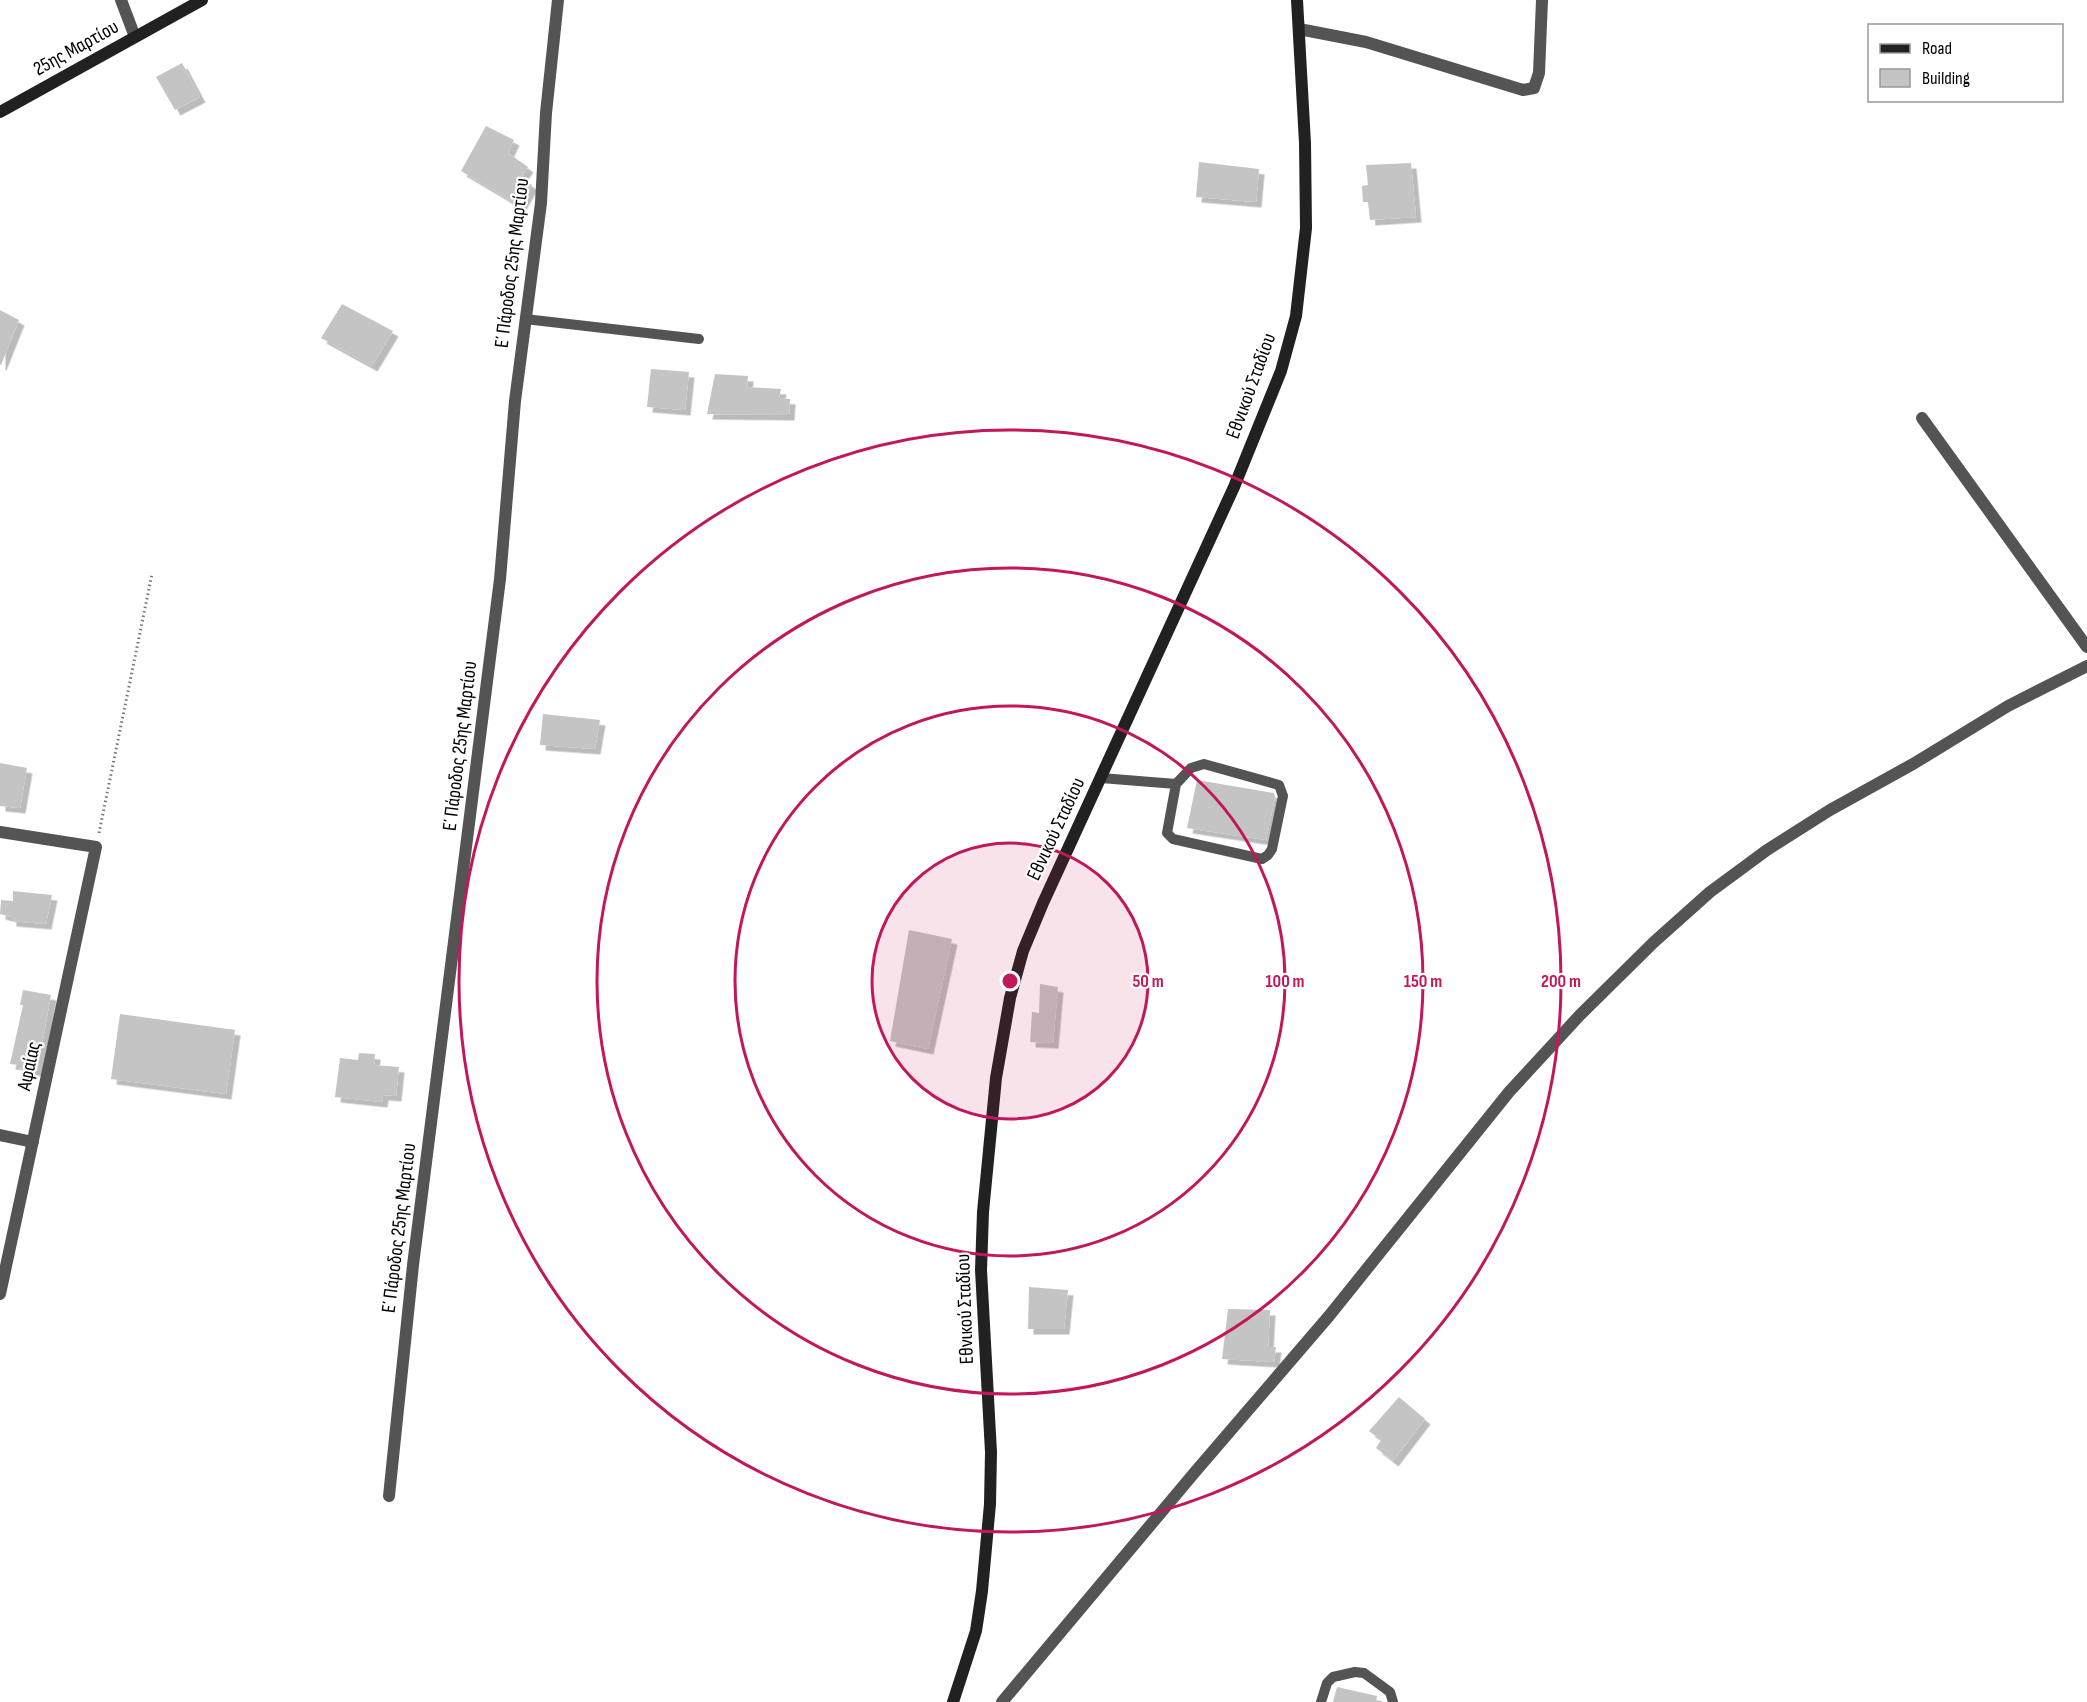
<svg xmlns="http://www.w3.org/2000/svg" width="2087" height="1702" viewBox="0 0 2087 1702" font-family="'Sofia Sans Condensed',sans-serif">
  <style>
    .building { fill: #c4c4c4; filter: url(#shadow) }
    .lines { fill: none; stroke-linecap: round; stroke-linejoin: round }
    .path { stroke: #767676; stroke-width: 3; stroke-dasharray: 1.5 3; stroke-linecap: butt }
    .lane { stroke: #545454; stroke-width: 10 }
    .street { stroke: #545454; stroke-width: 12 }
    .secondary { stroke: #212121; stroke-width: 12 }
    .ring { fill: none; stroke: #c2185b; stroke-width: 3 }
    .labels { text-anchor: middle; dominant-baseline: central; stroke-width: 4.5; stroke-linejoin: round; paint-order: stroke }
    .street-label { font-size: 20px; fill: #000; stroke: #fff }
    .centre { fill: #c2185b; stroke: #fff; stroke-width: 3 }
    .ring-label { font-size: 18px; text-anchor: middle; font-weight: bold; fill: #c2185b; stroke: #fff; stroke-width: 4.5; stroke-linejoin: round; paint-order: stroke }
  </style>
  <defs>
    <filter id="shadow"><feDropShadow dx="5.5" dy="5.5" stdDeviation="0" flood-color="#0004"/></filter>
  </defs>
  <rect width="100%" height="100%" fill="#fff"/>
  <path class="building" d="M182,63L200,97L175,110L156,77Z
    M486,126L514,140L508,153L528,167L521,177L532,185L520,206L461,171Z
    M1199,162L1259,169L1256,202L1196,197Z
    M1411,163L1416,217L1370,220L1368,202H1363L1362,186L1368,185L1366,165Z
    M342,304L393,331L372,366L321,338Z
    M0,310L19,320L1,365H0Z
    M651,369L689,372L685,410L647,407Z
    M715,374L748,376L747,387L781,389L779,398L790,399L789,415L707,414Z
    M543,714L600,720L595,749L540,745Z
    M0,763L27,768L20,808L0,806Z
    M1197,780L1274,793L1275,797L1266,840L1187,828Z
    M13,891L52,895L46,924L11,921V917L0,914L1,900L13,901Z
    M909,930L952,939L928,1049L890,1041Z
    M1040,984L1058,987L1053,1043L1030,1042L1032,1012L1039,1013Z
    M23,990L51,995L37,1071L19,1068V1065L10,1064L23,1005H20Z
    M120,1014L235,1030L226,1094L111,1079Z
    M359,1053L375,1054L374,1065L399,1067L396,1096L383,1095L382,1102L335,1097L340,1058L358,1060Z
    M1029,1287L1068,1290L1064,1329H1028Z
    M1228,1309L1270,1310L1268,1347H1276L1274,1362L1222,1359Z
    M1399,1397L1425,1419L1393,1461L1376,1448L1381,1440L1369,1431Z
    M1337,1687L1377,1696L1376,1702H1333Z"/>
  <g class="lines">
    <path class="path" d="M99,833L152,574"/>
    <path class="lane" d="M525,319L699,339
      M1101,778L1176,784L1191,768L1204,764L1279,785L1283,796L1272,849L1268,855L1262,859L1173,839L1167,833L1176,784
      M1321,1702L1327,1683L1333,1677L1355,1672L1364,1673L1390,1692L1393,1702"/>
    <path class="street" d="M121,0L135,37
      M1299,29L1366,42L1523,90L1534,88L1539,73L1542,0
      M1922,418L2087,647
      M0,832L96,847L0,1294
      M0,1135L33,1142
      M389,1496L413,1265L500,579L515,401L541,203L546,113L558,0
      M1002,1702L1195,1472L1329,1316L1509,1092L1580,1015L1654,942L1710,892L1767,850L1830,810L1913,764L2008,706L2087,666"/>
    <path class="secondary" d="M0,112L202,0
      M953,1702L976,1631L982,1591L990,1504L991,1452L981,1270L983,1212L996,1078L1010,998L1023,951L1043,903L1234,487L1281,371L1296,316L1306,228L1305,143L1297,0"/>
  </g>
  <circle cx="1010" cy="981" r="138" fill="#c2185b" fill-opacity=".12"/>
  <g class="ring">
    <circle cx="1010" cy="981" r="138"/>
    <circle cx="1010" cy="981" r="275"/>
    <circle cx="1010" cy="981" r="413"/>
    <circle cx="1010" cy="981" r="551"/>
  </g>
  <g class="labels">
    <g class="street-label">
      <text transform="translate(76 48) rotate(-29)">25ης Μαρτίου</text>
      <text transform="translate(512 263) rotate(-83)">Ε΄ Πάροδος 25ης Μαρτίου</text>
      <text transform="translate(1251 386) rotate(-70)">Εθνικού Σταδίου</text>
      <text transform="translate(460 746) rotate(-83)">Ε΄ Πάροδος 25ης Μαρτίου</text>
      <text transform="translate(1056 829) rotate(-65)">Εθνικού Σταδίου</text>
      <text transform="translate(29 1066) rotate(-78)">Αφαίας</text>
      <text transform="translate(399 1228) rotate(-83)">Ε΄ Πάροδος 25ης Μαρτίου</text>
      <text transform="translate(965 1309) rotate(-92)">Εθνικού Σταδίου</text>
    </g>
  </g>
  <circle cx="1010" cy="981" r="9" class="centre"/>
  <g class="ring-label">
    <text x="1148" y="987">50 m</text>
    <text x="1285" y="987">100 m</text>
    <text x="1423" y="987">150 m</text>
    <text x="1561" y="987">200 m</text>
  </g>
  <rect x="1868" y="24" width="195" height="78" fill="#ffffff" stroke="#999999" stroke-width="1.5"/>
  <rect x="1880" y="44" width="30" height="9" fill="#212121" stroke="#999999" stroke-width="1.5"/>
  <text x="1922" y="54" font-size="18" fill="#000000">Road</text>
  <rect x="1880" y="69" width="30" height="18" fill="#c4c4c4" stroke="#999999" stroke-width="1.5"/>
  <text x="1922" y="84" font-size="18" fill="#000000">Building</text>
</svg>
